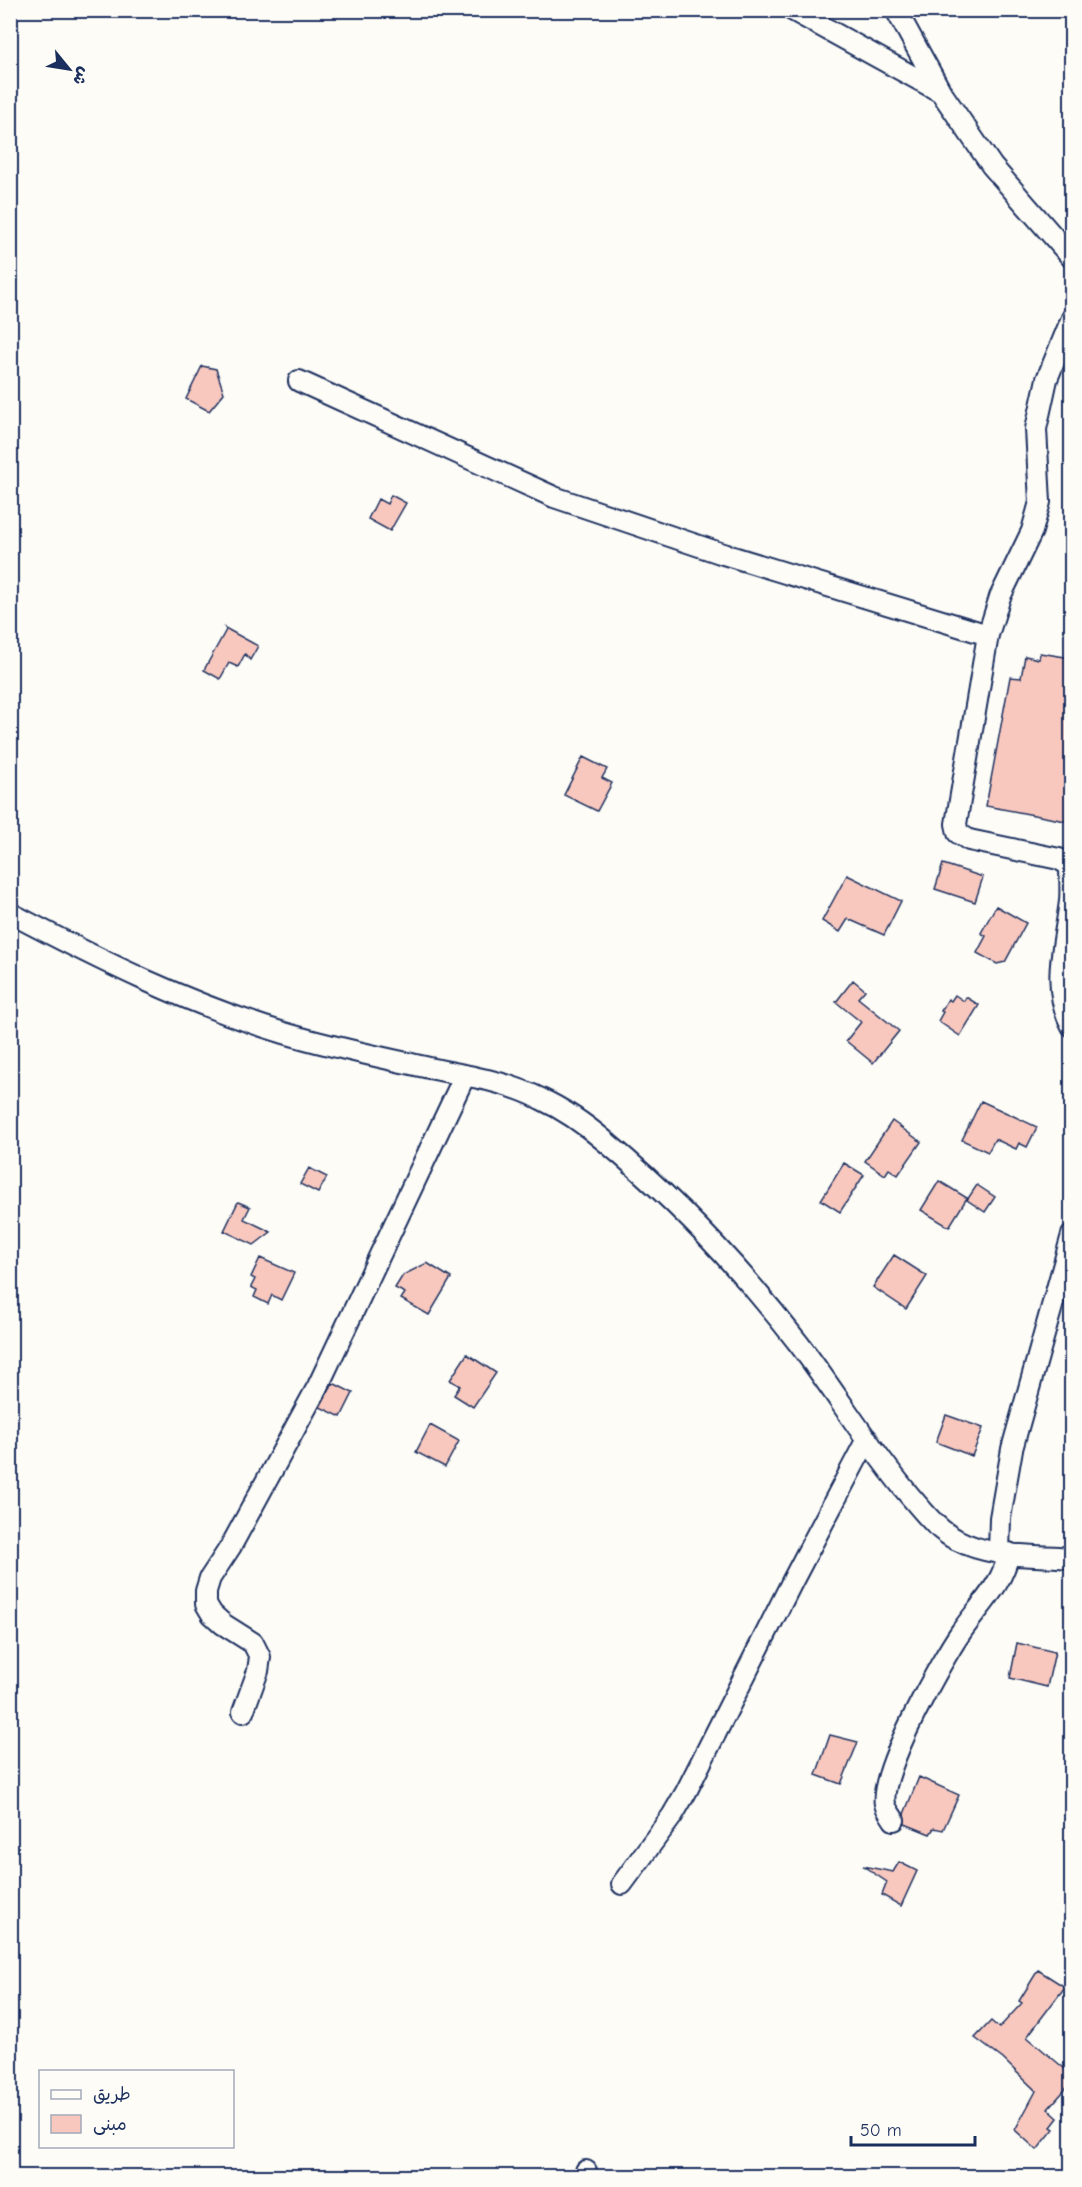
<svg xmlns="http://www.w3.org/2000/svg" width="1082" height="2187" viewBox="0 0 1082 2187" font-family="'Comic Neue','Playpen Sans Arabic',sans-serif">
  <style>
    .building { fill: #f8c8be; stroke: #1b2f5e; stroke-width: 1.5 }
    .lines { fill: none; stroke-linecap: round; stroke-linejoin: round }
    .minor-casing { stroke: #1b2f5e; stroke-width: 24 }
    .minor { stroke: #fdfcf7; stroke-width: 20 }
  </style>
  <rect width="100%" height="100%" fill="#fdfcf7"/>
  <filter id="ink" filterUnits="userSpaceOnUse"><feTurbulence type="fractalNoise" baseFrequency=".0167" numOctaves="2"/><feDisplacementMap in="SourceGraphic" scale="12" xChannelSelector="R" yChannelSelector="G"/><feConvolveMatrix kernelMatrix="1 2 1 2 8 2 1 2 1" color-interpolation-filters="sRGB"/></filter>
  <g filter="url(#ink)">
    <path class="building" d="M202,366L216,369L224,393L209,411L186,399Z
      M391,495L406,503L390,531L368,519L378,499L387,504Z
      M225,628L258,646L250,660L245,654L238,667L229,663L220,679L204,670L226,630Z
      M1040,653L1071,658V822L986,806L1010,677L1021,678L1025,656L1039,659Z
      M583,757L607,769L602,778L612,783L597,811L564,795Z
      M943,864L983,877L975,902L935,889Z
      M847,875L901,901L884,935L848,919L840,932L822,921Z
      M996,906L1026,923L1005,962L997,964L977,953L986,936L981,933Z
      M853,980L865,990L858,998L899,1031L873,1063L846,1041L861,1022L836,1002Z
      M955,995L964,1001L966,997L979,1005L960,1036L938,1021L943,1012L941,1011L948,999L951,1001Z
      M981,1101L1037,1127L1027,1147L1019,1143L1016,1149L995,1139L988,1152L962,1140Z
      M892,1121L921,1142L898,1175L889,1169L885,1175L865,1161Z
      M844,1163L864,1175L840,1212L821,1200Z
      M309,1168L327,1177L318,1193L300,1184Z
      M939,1181L967,1198L949,1227L921,1210Z
      M977,1185L995,1197L985,1212L967,1200Z
      M238,1202L250,1207L244,1219L271,1232L254,1245L224,1231Z
      M894,1255L927,1276L906,1309L873,1287Z
      M260,1258L294,1273L281,1300L272,1295L268,1304L254,1297L257,1290L251,1287L255,1279L251,1277Z
      M427,1263L451,1278L429,1315L401,1299L405,1293L395,1288L403,1275Z
      M467,1354L496,1373L473,1407L454,1395L460,1386L450,1380Z
      M333,1383L353,1393L341,1417L320,1407Z
      M946,1415L983,1428L972,1456L936,1442Z
      M430,1425L459,1441L445,1467L416,1452Z
      M1017,1643L1055,1652L1047,1687L1010,1678Z
      M830,1735L858,1742L841,1784L816,1775Z
      M919,1777L959,1795L943,1830L934,1828L930,1834L905,1824L904,1814Z
      M899,1862L917,1871L901,1906L882,1895L887,1882L863,1866L893,1872Z
      M1038,1970L1065,1987L1027,2037L1071,2074V2083L1048,2109L1058,2118L1051,2127L1054,2129L1037,2150L1015,2130L1036,2091L1003,2059L975,2038L991,2021L999,2028L1022,2003L1019,2001Z"/>
    <g class="lines">
      <g class="minor-casing">
        <path id="minor" d="M792,10L941,92
          M896,10L941,92L992,166L1072,258
          M1072,318L1047,379L1036,429L1040,502L1032,531L1000,597L988,635L956,824L958,833L969,840L1059,859L1072,867
          M299,381L554,497L720,553L988,635
          M1070,867C1070,878 1071,890 1070,901C1065,944 1050,986 1072,1026
          M10,913C99,960 188,1004 284,1033C331,1047 380,1057 429,1068C467,1076 506,1081 541,1099C565,1110 586,1125 606,1142C677,1201 742,1270 799,1344C837,1394 869,1448 910,1496C924,1512 937,1530 957,1540C991,1558 1034,1555 1072,1558
          M999,1553L1000,1518L1012,1449L1072,1235
          M243,1712L258,1671L260,1657L253,1643L223,1624L212,1614L206,1604V1591L210,1578L231,1546L318,1386L465,1075
          M894,1820C891,1815 886,1809 885,1804C878,1774 942,1659 961,1632C979,1606 1002,1586 1009,1553
          M622,1884L672,1816L686,1792L793,1580L867,1439
          M586,2171L588,2176"/>
      </g>
      <use href="#minor" class="minor"/>
    </g>
  </g>
  <rect width="1082" height="2187" fill="none" stroke="#fdfcf7" stroke-width="36"/>
  <rect x="18" y="18" width="1046" height="2151" fill="none" stroke="#1b2f5e" stroke-width="2" filter="url(#ink)"/>
  <rect x="39" y="2070" width="195" height="78" fill="#fdfcf7" stroke="#a3aaba" stroke-width="1.5"/>
  <rect x="51" y="2090" width="30" height="9" fill="#fdfcf7" stroke="#a3aaba" stroke-width="1.5"/>
  <text x="93" y="2100" font-size="18" fill="#1b2f5e">طريق</text>
  <rect x="51" y="2115" width="30" height="18" fill="#f8c8be" stroke="#a3aaba" stroke-width="1.5"/>
  <text x="93" y="2130" font-size="18" fill="#1b2f5e">مبنى</text>
  <g transform="translate(69 69) rotate(120)" stroke="#fdfcf7" stroke-width="4.5" paint-order="stroke">
  <path d="M0-4.5L10 22L0 15L-10 22Z" fill="#1b2f5e"/>
  <text y="-9" font-size="16" font-weight="bold" text-anchor="middle" fill="#1b2f5e">ش</text>
  </g>
  <path d="M851 2136v9h124v-9" fill="none" stroke="#1b2f5e" stroke-width="3"/>
  <text x="860" y="2136" font-size="18" fill="#1b2f5e" stroke="#fdfcf7" stroke-width="4.5" paint-order="stroke">50 m</text>
</svg>
